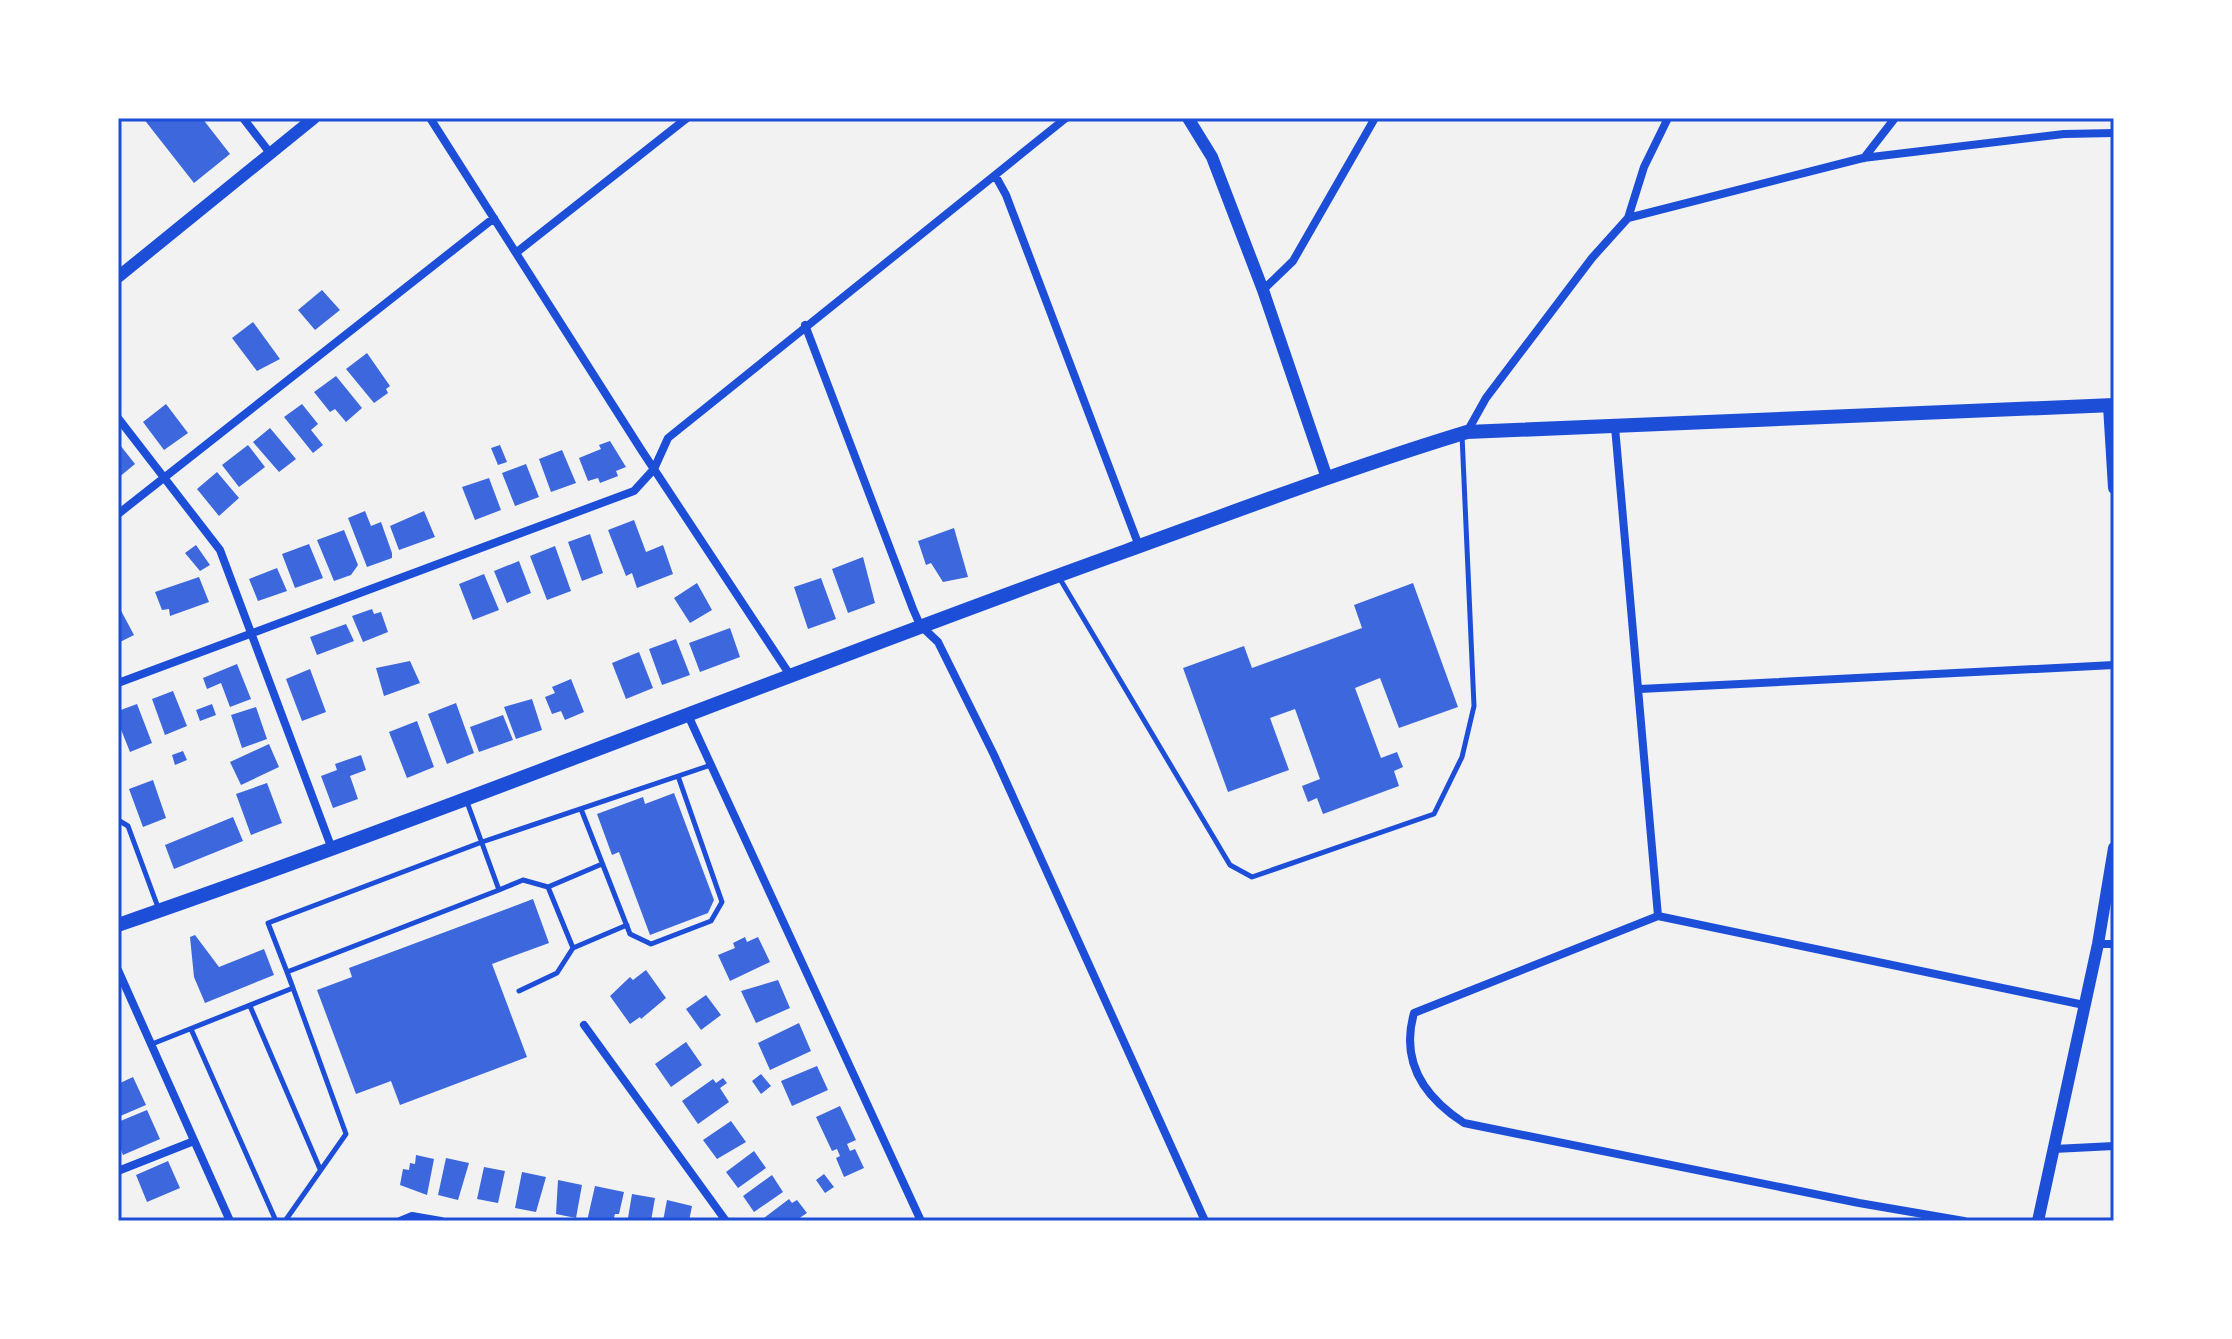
<svg xmlns="http://www.w3.org/2000/svg" width="2232" height="1339" viewBox="0 0 2232 1339" font-family="'Golos Text',sans-serif">
  <style>
    .building { fill: #3d67dc }
    .lines { fill: none; stroke-linecap: round; stroke-linejoin: round }
    .service { stroke: #1d4ed8; stroke-width: 5 }
    .minor { stroke: #1d4ed8; stroke-width: 8 }
    .tertiary { stroke: #1d4ed8; stroke-width: 12 }
    .secondary { stroke: #1d4ed8; stroke-width: 14 }
    .neatline { fill: none; stroke: #1d4ed8; stroke-width: 3 }
  </style>
  <rect width="100%" height="100%" fill="#f2f2f2"/>
  <path class="building" d="M143,118H202L230,154L194,183Z
    M322,290L340,310L315,330L298,310Z
    M253,322L280,359L257,371L232,338Z
    M367,353L390,386L386,389L388,393L374,403L346,369Z
    M336,376L362,408L346,422L335,409L330,412L314,392Z
    M166,404L188,433L164,450L143,422Z
    M302,404L318,424L311,430L323,445L313,453L284,417Z
    M270,428L296,459L279,472L253,442Z
    M610,441L626,467L616,471L618,476L600,483L598,478L588,481L579,458L601,449L599,445Z
    M120,445L135,464L118,478V447Z
    M248,445L265,467L239,487L222,465Z
    M500,445L507,462L498,465L491,448Z
    M562,450L576,483L551,492L539,459Z
    M526,464L539,497L515,506L502,473Z
    M217,472L239,498L219,516L197,489Z
    M489,478L501,510L475,520L462,487Z
    M365,511L371,526L381,522L392,553V558L367,567L348,518Z
    M424,511L435,537L399,550L390,526Z
    M634,520L646,552L663,545L673,574L637,588L632,573L626,576L608,530Z
    M954,528L968,577L943,582L931,563L926,565L918,541Z
    M344,530L358,565L351,575L334,581L317,540Z
    M590,534L603,573L582,581L568,542Z
    M309,544L323,578L295,588L282,554Z
    M196,545L210,565L200,571L185,553Z
    M555,546L571,591L547,600L530,556Z
    M863,557L875,603L848,613L832,569Z
    M519,561L531,593L507,603L494,571Z
    M277,568L287,591L258,601L249,579Z
    M484,574L499,610L473,620L459,584Z
    M199,577L209,602L170,616L169,609L162,610L155,592Z
    M821,578L836,619L808,629L794,587Z
    M697,583L712,610L690,623L674,598Z
    M1413,583L1458,707L1399,728L1380,678L1355,688L1381,758L1397,752L1403,767L1394,771L1399,786L1323,814L1317,798L1308,802L1302,786L1320,779L1295,709L1270,718L1289,770L1228,792L1183,668L1244,646L1252,668L1362,628L1354,605Z
    M118,605L134,635L118,643Z
    M372,609L374,614L381,612L388,632L363,642L352,616Z
    M346,624L354,641L317,655L310,637Z
    M730,628L740,657L700,672L689,643Z
    M676,639L690,675L662,685L649,649Z
    M639,652L653,688L626,699L612,663Z
    M410,661L420,683L384,696L376,668Z
    M237,664L251,699L230,707L221,683L207,689L203,678Z
    M310,669L326,712L302,721L286,679Z
    M571,679L584,712L565,720L561,711L552,714L545,697L555,693L552,687Z
    M173,691L187,726L165,735L152,699Z
    M532,699L542,730L516,739L504,707Z
    M456,703L474,753L447,764L428,714Z
    M137,704L152,743L130,752L118,722V711Z
    M212,704L216,715L200,721L196,710Z
    M256,707L267,739L242,748L231,715Z
    M503,715L513,740L479,752L470,727Z
    M417,721L434,767L407,778L389,732Z
    M269,744L279,767L241,785L230,762Z
    M183,751L187,760L175,765L172,755Z
    M361,755L366,770L350,776L358,799L333,808L321,776L337,770L335,764Z
    M153,780L166,818L143,827L129,789Z
    M267,783L282,823L251,835L236,794Z
    M674,793L714,900L708,913L650,935L619,852L612,855L597,814L643,797L645,804Z
    M233,817L243,841L174,869L165,845Z
    M533,899L549,943L492,964L527,1057L400,1105L391,1081L356,1094L317,990L352,977L349,968Z
    M195,935L219,967L264,949L274,975L205,1003L194,977L190,937Z
    M745,937L747,942L758,937L770,962L730,981L718,955L735,948L733,943Z
    M646,970L666,998L641,1019L640,1017L630,1024L610,996L630,977L633,980Z
    M778,980L790,1008L756,1023L741,991Z
    M706,995L721,1015L701,1030L686,1009Z
    M799,1023L811,1051L770,1070L758,1043Z
    M686,1042L702,1065L671,1087L655,1064Z
    M817,1066L828,1090L792,1106L781,1081Z
    M761,1074L771,1086L761,1094L752,1081Z
    M133,1077L146,1105L118,1117V1084Z
    M723,1078L727,1083L720,1088L729,1102L698,1124L682,1101L713,1079L716,1083Z
    M840,1106L856,1140L847,1144L850,1151L855,1149L864,1168L844,1177L836,1158L840,1156L837,1149L832,1151L816,1117Z
    M147,1110L160,1139L123,1155L118,1143V1122Z
    M731,1121L746,1142L717,1159L703,1140Z
    M754,1151L766,1168L738,1188L726,1172Z
    M416,1155L434,1159L427,1195L400,1185L403,1169L409,1170L410,1163L415,1164Z
    M446,1158L469,1163L458,1200L438,1195Z
    M168,1161L180,1188L147,1202L136,1175Z
    M484,1167L505,1171L498,1203L477,1199Z
    M522,1172L546,1177L536,1212L515,1208Z
    M824,1174L834,1187L825,1193L816,1180Z
    M772,1175L783,1192L754,1212L743,1196Z
    M558,1180L582,1185L576,1218L556,1214Z
    M595,1186L624,1192L619,1214H615L613,1221H587Z
    M632,1194L655,1198L651,1221L628,1218Z
    M789,1199L792,1203L797,1200L807,1213L795,1221H760Z
    M667,1200L692,1206L689,1221H663Z"/>
  <g class="lines">
    <path class="service" d="M1060,579L1230,865L1252,877L1434,814L1462,757L1474,706L1462,435
      M581,809L630,934L651,944L711,921L722,902L678,776
      M118,820L128,826L159,910
      M548,887L602,864
      M499,890L523,880L548,887L573,948
      M287,972L268,923L482,842L711,765
      M519,991L557,973L573,948L627,925
      M250,1006L320,1169
      M191,1029L276,1221
      M152,1044L293,988L287,972L499,890L467,802
      M285,1221L346,1134L293,988"/>
    <path class="minor" d="M243,118L270,153
      M430,118L642,451L790,675
      M1864,158L1895,118
      M995,175L1006,195L1139,546
      M1628,218L1644,167L1668,118
      M517,252L687,118
      M1263,290L1293,261L1375,118
      M805,325L913,609L920,625L938,642L994,755L1205,1221
      M118,418L220,550L332,849
      M1615,427L1658,916
      M1467,432L1486,398L1592,258L1628,218L1863,158L2064,134L2114,133
      M118,514L494,218
      M118,683L634,491L654,469L668,438L1066,118
      M1640,689L2114,665
      M687,713L921,1221
      M2098,944H2114
      M118,970L230,1221
      M584,1025L726,1221
      M2054,1149L2114,1146
      M118,1171L194,1141
      M400,1221L412,1216L441,1221
      M1964,1221L1859,1203L1464,1123C1424,1097 1400,1062 1414,1013L1658,916L2084,1005"/>
    <path class="tertiary" d="M1188,118L1212,157L1263,290L1327,478
      M118,277L314,118
      M2109,406L2114,488
      M2038,1221L2098,944L2114,848"/>
    <path class="secondary" d="M118,925C457,808 789,672 1126,551C1239,510 1352,467 1467,432L2114,405"/>
  </g>
  <rect width="2232" height="1339" fill="none" stroke="#ffffff" stroke-width="240"/>
  <rect x="120" y="120" width="1992" height="1099" class="neatline"/>
</svg>
